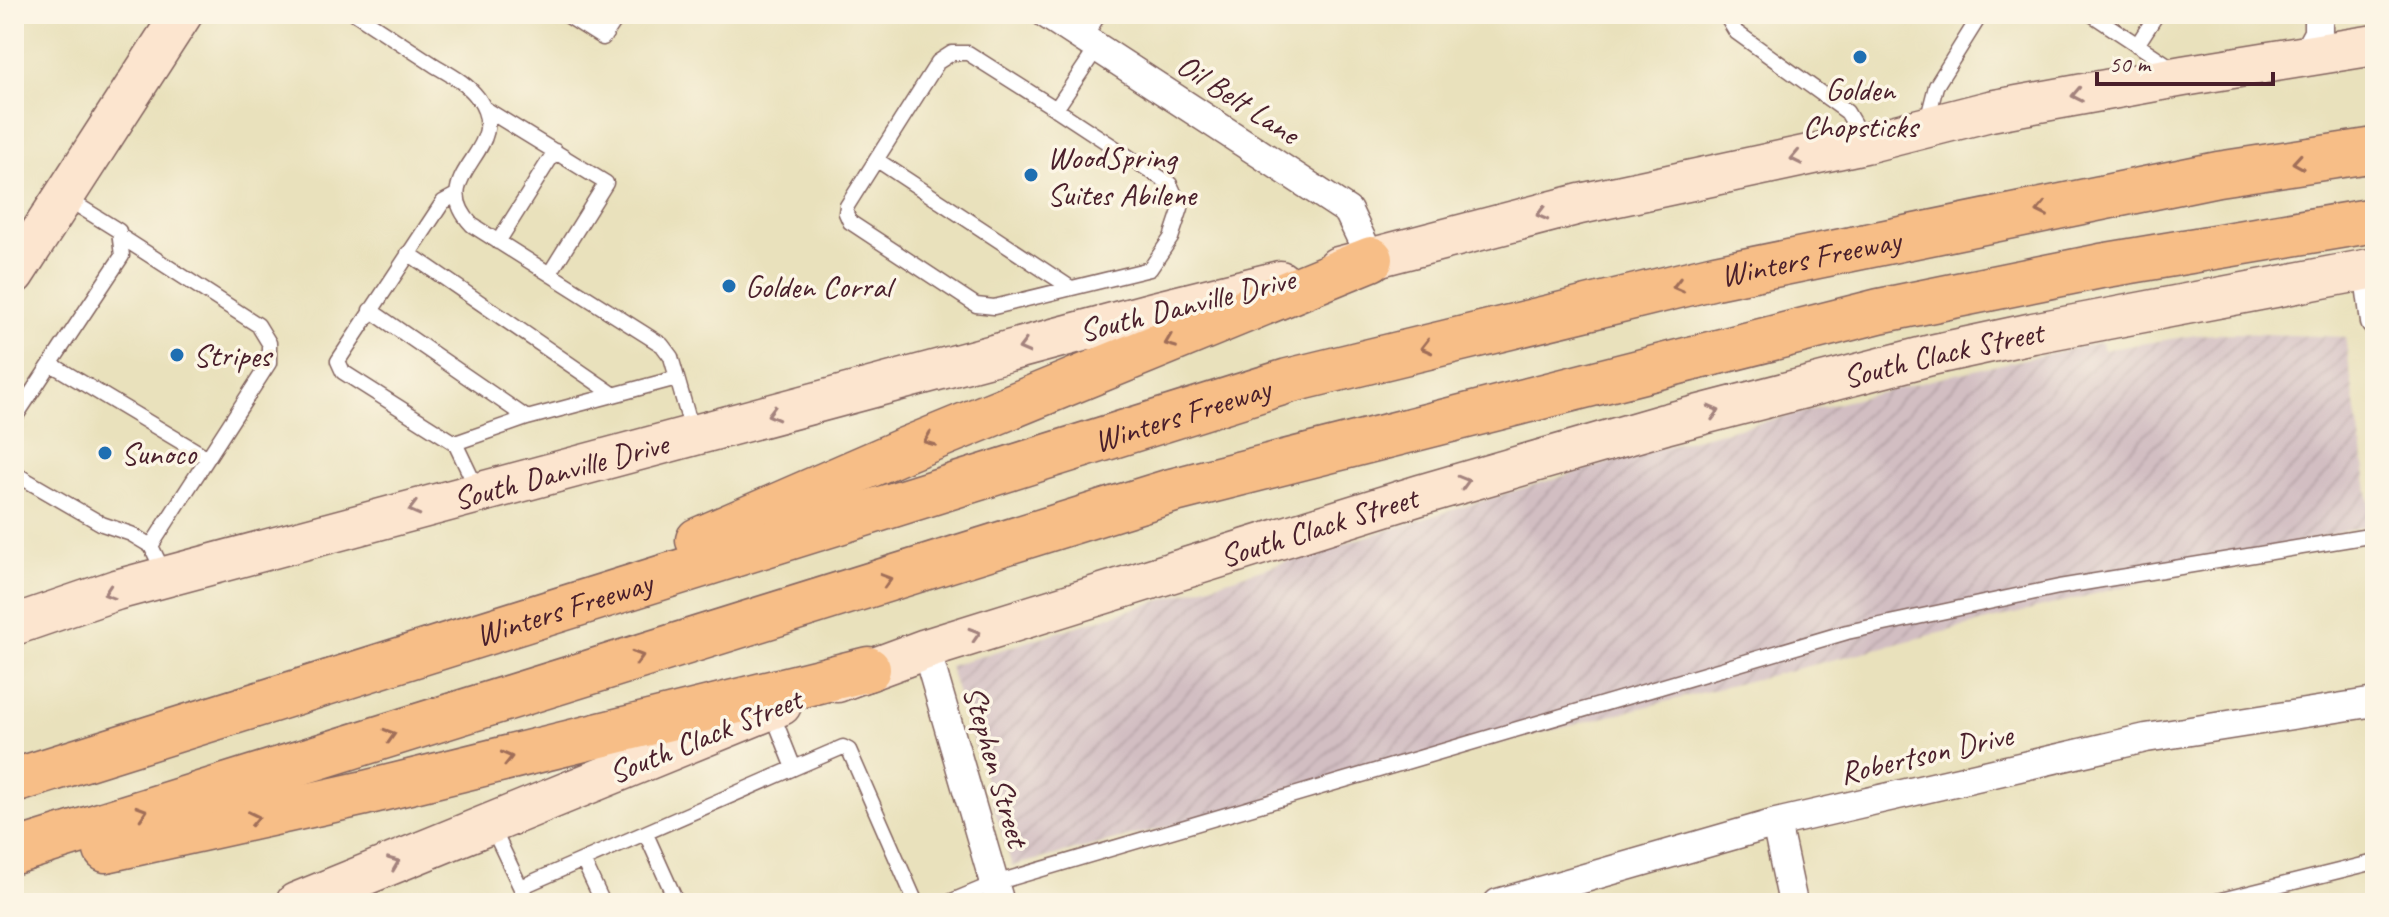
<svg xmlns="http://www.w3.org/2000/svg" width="2389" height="917" viewBox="0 0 2389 917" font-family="Caveat,sans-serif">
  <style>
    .industrial { fill: url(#industrial-furrows) }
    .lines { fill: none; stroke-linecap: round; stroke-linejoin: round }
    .lane-casing { stroke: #82635e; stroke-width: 17 }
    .street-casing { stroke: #82635e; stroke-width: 31 }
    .secondary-casing { stroke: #82635e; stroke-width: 43 }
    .highway-casing { stroke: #82635e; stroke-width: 47 }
    .lane { stroke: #fff; stroke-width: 14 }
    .street { stroke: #fff; stroke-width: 28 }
    .secondary { stroke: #fce5cf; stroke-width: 40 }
    .highway { stroke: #f7be87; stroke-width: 44 }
    .oneway { stroke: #a3827d }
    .oneway2 { stroke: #a06e59 }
    .poi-dot { fill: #1f6fb2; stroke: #fcf5e5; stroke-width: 3 }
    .labels { text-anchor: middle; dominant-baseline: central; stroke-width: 7; stroke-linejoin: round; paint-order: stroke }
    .poi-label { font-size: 32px; fill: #4a1f2b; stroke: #fcf5e5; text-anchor: start }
    .street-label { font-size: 32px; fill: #4a1f2b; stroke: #fcf5e5 }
  </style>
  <defs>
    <pattern id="industrial-furrows" width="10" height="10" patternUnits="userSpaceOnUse" patternTransform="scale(2)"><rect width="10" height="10" fill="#d2bec2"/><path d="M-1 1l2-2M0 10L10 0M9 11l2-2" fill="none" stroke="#b6a3a7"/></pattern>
  </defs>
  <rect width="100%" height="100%" fill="#fcf5e5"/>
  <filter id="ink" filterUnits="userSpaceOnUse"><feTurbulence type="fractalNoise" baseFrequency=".0125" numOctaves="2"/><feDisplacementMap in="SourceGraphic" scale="16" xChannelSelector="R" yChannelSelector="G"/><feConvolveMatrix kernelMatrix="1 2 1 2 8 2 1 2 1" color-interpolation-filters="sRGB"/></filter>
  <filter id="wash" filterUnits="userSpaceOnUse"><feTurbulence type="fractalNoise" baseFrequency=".006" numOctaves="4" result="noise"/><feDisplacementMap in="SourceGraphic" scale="32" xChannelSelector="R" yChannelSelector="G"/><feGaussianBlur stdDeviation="1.8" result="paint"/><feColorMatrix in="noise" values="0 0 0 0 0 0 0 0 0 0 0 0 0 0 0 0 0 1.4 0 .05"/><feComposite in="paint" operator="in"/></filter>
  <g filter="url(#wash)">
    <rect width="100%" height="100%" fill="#e9e1bc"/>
    <path class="industrial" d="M2236,333L2345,337L2373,524L1012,866L949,666L1507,493L1662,447L1952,375L2102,342L2103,350L2196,335Z"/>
  </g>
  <g filter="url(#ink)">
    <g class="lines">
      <g class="lane-casing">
        <path id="lane" d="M356,14C382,31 408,48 434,65C449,74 467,83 478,98C516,151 423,173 472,225L662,345L671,357L693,434
          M565,14L603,38L619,14
          M1725,14L1736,32L1847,112L1864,141
          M2091,14L2174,69
          M1084,39L1099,14
          M2137,45L2157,14
          M484,108L606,183L550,273
          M1056,109L1170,184L1181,208L1171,238L1150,269L994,307L976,305L850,222L846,213L847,206L938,62L952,53H968L1056,109L1097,48
          M1927,121L1936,86L1981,14
          M877,160L1071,288
          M456,195L443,202L338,361L343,372L455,443L478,491
          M120,236L258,325L269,343V363L151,546
          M498,242L555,151
          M408,253L613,394
          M370,310L527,418
          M51,364L208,458
          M14,419L122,256L119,231L66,198
          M455,443L527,418L677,378
          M14,473L102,524L131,534L151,546L165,575
          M772,713L794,768L843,747L849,750L916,903
          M492,827L528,903
          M646,834L677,903
          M583,860L603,903
          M521,887L794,768
          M947,903L995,883L1847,632L2059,587L2375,535
          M2209,903L2375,862"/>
      </g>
      <g class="street-casing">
        <path id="street" d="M1046,14L1348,211L1371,259
          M2305,57L2318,33V14
          M2368,269L2375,322
          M926,649L1000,903
          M1776,823L1793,903
          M1498,903L1776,823L2146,738L2375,702"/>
      </g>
      <g class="secondary-casing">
        <g id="secondary">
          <path d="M1338,267L1580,204L1865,143L1990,111L2183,76L2375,45"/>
          <path d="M14,274L182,14"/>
          <path id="s1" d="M14,625L116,590L1154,312L1280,281"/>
          <path id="s2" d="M837,682L926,649L1420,495L1665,424L1931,355L2033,333L2375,268"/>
          <path d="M296,903L781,705"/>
        </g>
      </g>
      <g class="highway-casing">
        <g id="highway">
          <path d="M698,540L907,449L1371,259"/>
          <path id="s3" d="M14,781L1288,381L1715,277L2218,174L2375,150"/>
          <path d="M106,850L365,793L868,669"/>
          <path d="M14,852L1171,491L1879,311L2101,266L2375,220"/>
        </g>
      </g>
      <use href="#lane" class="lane"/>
      <use href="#street" class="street"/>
      <use href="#secondary" class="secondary"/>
      <use href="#highway" class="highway"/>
    </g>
    <defs><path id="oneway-chevron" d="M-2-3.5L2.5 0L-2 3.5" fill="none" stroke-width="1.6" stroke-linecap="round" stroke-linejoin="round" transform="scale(2)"/></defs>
    <g class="oneway">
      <use href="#oneway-chevron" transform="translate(2077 95) rotate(169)"/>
      <use href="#oneway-chevron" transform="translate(1796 158) rotate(168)"/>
      <use href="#oneway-chevron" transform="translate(1542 214) rotate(165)"/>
      <use href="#oneway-chevron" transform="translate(1024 347) rotate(165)"/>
      <use href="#oneway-chevron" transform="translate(1714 412) rotate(-15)"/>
      <use href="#oneway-chevron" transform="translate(773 414) rotate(165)"/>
      <use href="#oneway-chevron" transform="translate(1464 482) rotate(-16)"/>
      <use href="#oneway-chevron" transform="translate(414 509) rotate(165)"/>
      <use href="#oneway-chevron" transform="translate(109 593) rotate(162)"/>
      <use href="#oneway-chevron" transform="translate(975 634) rotate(-17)"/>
      <use href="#oneway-chevron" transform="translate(394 863) rotate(-22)"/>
    </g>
    <g class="oneway2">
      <use href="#oneway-chevron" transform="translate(2298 162) rotate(171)"/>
      <use href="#oneway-chevron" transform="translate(2042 210) rotate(168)"/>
      <use href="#oneway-chevron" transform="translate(1678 286) rotate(166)"/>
      <use href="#oneway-chevron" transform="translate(1170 342) rotate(158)"/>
      <use href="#oneway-chevron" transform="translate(1426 347) rotate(166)"/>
      <use href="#oneway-chevron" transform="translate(929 440) rotate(158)"/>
      <use href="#oneway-chevron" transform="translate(886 580) rotate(-17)"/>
      <use href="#oneway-chevron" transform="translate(638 657) rotate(-17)"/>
      <use href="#oneway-chevron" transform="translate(390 735) rotate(-17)"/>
      <use href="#oneway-chevron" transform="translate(507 758) rotate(-14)"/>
      <use href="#oneway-chevron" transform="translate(142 812) rotate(-17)"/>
      <use href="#oneway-chevron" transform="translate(254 818) rotate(-12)"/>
    </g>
  </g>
  <g class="poi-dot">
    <circle cx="1860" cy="57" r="8"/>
    <circle cx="1031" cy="175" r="8"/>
    <circle cx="729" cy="286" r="8"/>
    <circle cx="177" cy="355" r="8"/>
    <circle cx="105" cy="453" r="8"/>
  </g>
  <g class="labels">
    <g class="poi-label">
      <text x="1860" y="89" text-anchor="middle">Golden<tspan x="1860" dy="37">Chopsticks</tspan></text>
      <text x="1047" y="157">WoodSpring<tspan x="1047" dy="37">Suites Abilene</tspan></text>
      <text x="745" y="286">Golden Corral</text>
      <text x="193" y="355">Stripes</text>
      <text x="121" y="453">Sunoco</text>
    </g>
    <g class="street-label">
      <text transform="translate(1238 99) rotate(33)">Oil Belt Lane</text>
      <text stroke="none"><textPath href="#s3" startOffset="1872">Winters Freeway</textPath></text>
      <text transform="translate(1187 305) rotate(-14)">South Danville Drive</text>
      <text stroke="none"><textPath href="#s2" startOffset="1154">South Clack Street</textPath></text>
      <text stroke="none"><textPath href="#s3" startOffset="1224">Winters Freeway</textPath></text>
      <text stroke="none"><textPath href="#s1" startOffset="568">South Danville Drive</textPath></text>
      <text stroke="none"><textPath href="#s2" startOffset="506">South Clack Street</textPath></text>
      <text stroke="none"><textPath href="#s3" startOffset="576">Winters Freeway</textPath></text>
      <text transform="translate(705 736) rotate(-22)">South Clack Street</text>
      <text transform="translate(1926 754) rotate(-13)">Robertson Drive</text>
      <text transform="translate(996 766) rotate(74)">Stephen Street</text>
    </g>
  </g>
  <rect width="2389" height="917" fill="none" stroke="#fcf5e5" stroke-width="48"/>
  <path d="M2097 72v12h176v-12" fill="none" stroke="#4a1f2b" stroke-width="4"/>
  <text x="2109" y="72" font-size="24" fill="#4a1f2b" stroke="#fcf5e5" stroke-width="6" paint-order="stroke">50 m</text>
</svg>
